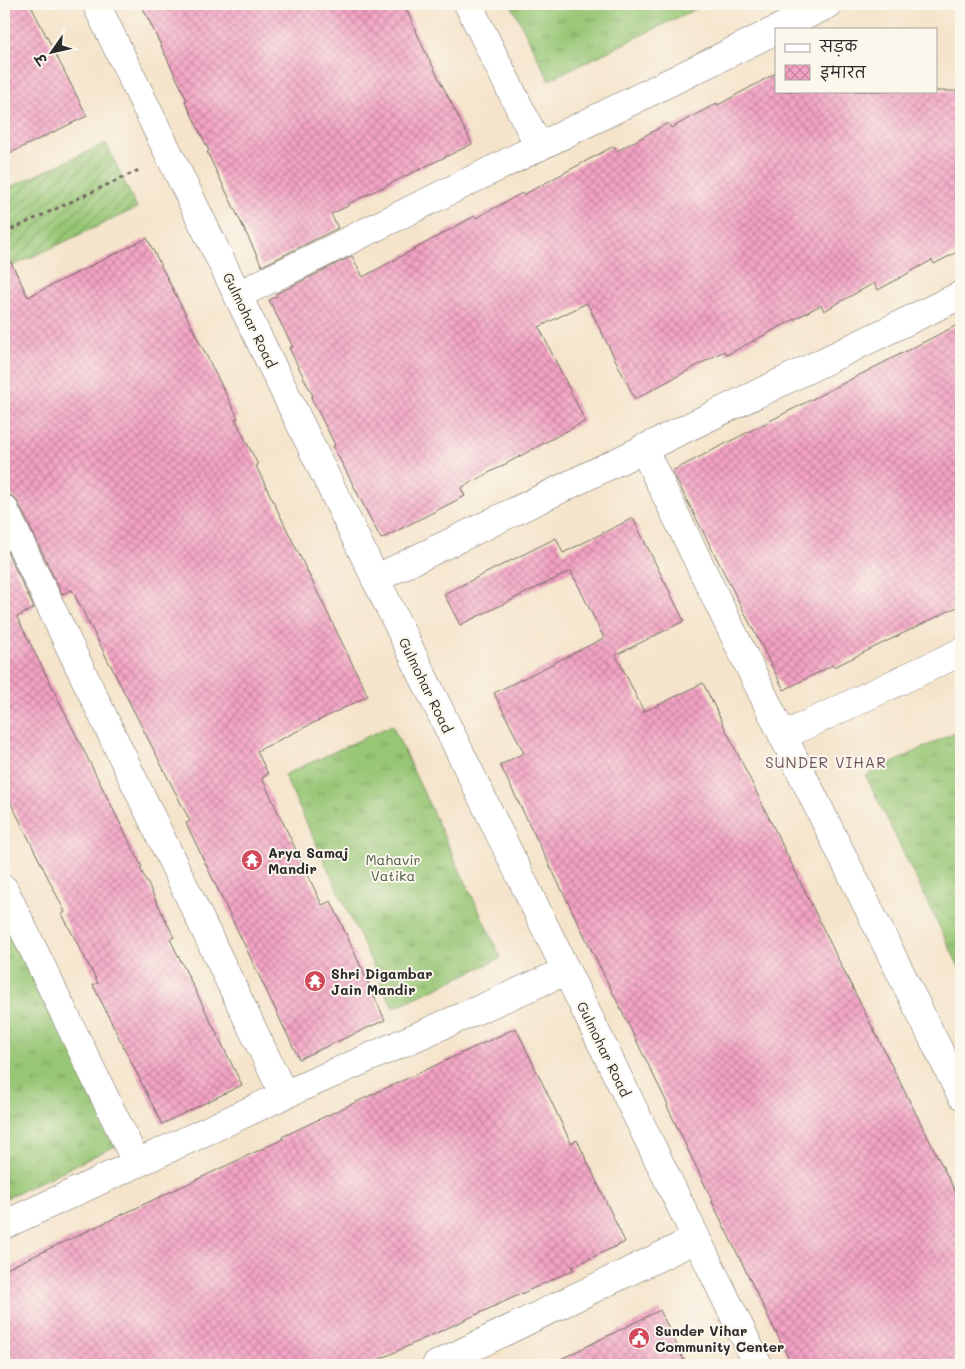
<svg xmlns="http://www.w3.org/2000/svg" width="965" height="1369" viewBox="0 0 965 1369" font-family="Mali,'Playpen Sans Deva',sans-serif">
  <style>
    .grass { fill: url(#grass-tufts); stroke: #617850 }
    .garden { fill: url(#garden-furrows); stroke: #617850 }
    .building { fill: url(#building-cross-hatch) }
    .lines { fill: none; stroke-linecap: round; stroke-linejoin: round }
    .minor-casing { stroke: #726c63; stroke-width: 29 }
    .path { stroke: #726c63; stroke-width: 3; stroke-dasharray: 4 4; stroke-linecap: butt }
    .minor { stroke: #fff; stroke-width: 28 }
    .labels { text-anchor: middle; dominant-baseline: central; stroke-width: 4; stroke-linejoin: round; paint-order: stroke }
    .street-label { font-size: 14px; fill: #2b2b2b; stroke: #fbf7ec }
    .poi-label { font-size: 14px; font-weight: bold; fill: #2b2b2b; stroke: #fbf7ec; text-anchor: start }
    .park-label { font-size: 14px; fill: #4b5a41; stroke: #fbf7ec }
    .neighbourhood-label { font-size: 15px; letter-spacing: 1px; fill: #715561; stroke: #fbf7ec }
  </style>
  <defs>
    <pattern id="grass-tufts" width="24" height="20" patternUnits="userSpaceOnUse" patternTransform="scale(1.25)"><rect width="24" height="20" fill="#97c674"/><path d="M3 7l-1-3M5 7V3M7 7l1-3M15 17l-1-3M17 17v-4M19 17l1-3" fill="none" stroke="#7ba15f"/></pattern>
    <pattern id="garden-furrows" width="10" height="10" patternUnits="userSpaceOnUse" patternTransform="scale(1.25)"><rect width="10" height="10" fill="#97c674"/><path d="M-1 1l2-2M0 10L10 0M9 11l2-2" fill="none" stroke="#7ba15f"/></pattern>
    <pattern id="building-cross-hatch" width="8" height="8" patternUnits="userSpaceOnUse" patternTransform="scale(1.25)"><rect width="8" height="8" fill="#f4a2c4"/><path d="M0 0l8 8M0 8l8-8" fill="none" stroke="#c6849f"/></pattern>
  </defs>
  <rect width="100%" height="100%" fill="#fbf7ec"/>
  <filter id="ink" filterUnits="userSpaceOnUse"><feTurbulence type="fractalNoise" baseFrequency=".02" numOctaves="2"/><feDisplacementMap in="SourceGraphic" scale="10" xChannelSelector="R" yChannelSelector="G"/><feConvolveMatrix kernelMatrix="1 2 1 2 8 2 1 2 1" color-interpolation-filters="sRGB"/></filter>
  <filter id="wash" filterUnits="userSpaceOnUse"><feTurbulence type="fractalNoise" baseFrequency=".0096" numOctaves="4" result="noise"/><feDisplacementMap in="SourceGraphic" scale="20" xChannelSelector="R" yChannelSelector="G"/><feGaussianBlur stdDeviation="1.12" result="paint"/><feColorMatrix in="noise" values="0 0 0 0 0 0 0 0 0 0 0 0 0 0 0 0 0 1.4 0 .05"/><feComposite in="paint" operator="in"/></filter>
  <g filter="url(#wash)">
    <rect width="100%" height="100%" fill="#f5e4cb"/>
    <path class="grass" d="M511,4H706L549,80Z
      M392,725L501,958L393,1008L284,775Z
      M961,729V971L866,776Z
      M4,895L126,1141L4,1199Z"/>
    <path class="garden" d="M106,143L137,208L4,270V190Z"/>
    <g id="blocks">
      <path class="building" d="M4,4H30L87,116L4,156Z
        M141,4H404L424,49L472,144L348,204V206L331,214L338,228L262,266L207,152L209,151L185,101L187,100Z
        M776,73V91H961V250L934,264L932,260L878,290L874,283L824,311L821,305L727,355L724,351L635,399L587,303L539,327L585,421L461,488L465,496L381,539L333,446L335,445L311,397L313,396L289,348L293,347L269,300L277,296L276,294L352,256L363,277L475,216L476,218L522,193L523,195L614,146L617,151L668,123L671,128L717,103L718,105Z
        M147,238L238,418L235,419L258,465L256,466L368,696L257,751L268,774L262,778L322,905L331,901L385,1020L299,1059L186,823L190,821L72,590L62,594L18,502L12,496L4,494V248L28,297Z
        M961,323V605L834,667L833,665L784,690L672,471Z
        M633,518L684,621L616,655L644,712L703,683L840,963L961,1203V1365H792L712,1202H713L667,1106L668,1105L645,1058L500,765L524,753L494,693L604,638L571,571L460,625L444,594L556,538L563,553Z
        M4,545L34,608L17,617L142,867L140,868L174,937L170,939L242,1085L162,1124L93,985L98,983L62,914L65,912L4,789Z
        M516,1028L571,1143L577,1140L625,1242L572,1267L573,1270L367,1365H4V1270L283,1139L282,1137L328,1115Z
        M660,1310L686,1365H549Z"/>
    </g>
  </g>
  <g filter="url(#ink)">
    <use href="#blocks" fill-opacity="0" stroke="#726c63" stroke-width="1"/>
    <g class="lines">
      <g class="minor-casing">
        <path id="minor" d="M96,4L758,1365
          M468,4L539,147
          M778,29L829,4
          M238,295L776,30
          M643,448L783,736L961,652
          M4,509L284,1095L566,971
          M375,579L961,295
          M783,736L961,1095
          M4,889L137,1164
          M4,1225L284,1095
          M436,1365L696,1239"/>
      </g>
      <path class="path" d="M4,233L139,170"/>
      <use href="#minor" class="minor"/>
    </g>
  </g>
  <defs>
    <g id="temple-disc" transform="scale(1.125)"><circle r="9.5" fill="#d1495b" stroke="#fbf7ec"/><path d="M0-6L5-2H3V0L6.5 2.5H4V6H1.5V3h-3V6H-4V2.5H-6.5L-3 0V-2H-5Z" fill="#fff"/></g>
    <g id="civic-disc" transform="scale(1.125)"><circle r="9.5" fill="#d1495b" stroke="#fbf7ec"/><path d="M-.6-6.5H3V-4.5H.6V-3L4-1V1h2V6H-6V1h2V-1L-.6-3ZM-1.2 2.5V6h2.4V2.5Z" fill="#fff"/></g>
  </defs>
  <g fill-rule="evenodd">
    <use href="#temple-disc" x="252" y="860"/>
    <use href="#temple-disc" x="315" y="981"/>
    <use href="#civic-disc" x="639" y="1338"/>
  </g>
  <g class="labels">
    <g class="street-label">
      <text transform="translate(250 320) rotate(64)">Gulmohar Road</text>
      <text transform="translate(426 685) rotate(64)">Gulmohar Road</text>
      <text transform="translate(604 1049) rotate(64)">Gulmohar Road</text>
    </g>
    <g class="poi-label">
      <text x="268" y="852">Arya Samaj<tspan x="268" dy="16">Mandir</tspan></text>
      <text x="331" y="973">Shri Digambar<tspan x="331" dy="16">Jain Mandir</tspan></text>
      <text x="655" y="1330">Sunder Vihar<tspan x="655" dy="16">Community Center</tspan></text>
    </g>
    <g class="park-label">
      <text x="393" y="859">Mahavir<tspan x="393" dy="16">Vatika</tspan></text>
    </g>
    <g class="neighbourhood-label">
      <text x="826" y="762">SUNDER VIHAR</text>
    </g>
  </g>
  <rect width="965" height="1369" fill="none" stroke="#fbf7ec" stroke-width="20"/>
  <rect x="775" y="28" width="162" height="65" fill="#fbf7ec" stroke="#a8a59f"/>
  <rect x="785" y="44" width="25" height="8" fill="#ffffff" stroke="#a8a59f"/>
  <text x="820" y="52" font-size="15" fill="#2b2b2b">सड़क</text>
  <rect x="785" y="65" width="25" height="15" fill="url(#building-cross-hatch)" stroke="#a8a59f"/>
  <text x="820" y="78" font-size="15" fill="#2b2b2b">इमारत</text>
  <g transform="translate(52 52) rotate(236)" stroke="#fbf7ec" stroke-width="4" paint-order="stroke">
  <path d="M0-4L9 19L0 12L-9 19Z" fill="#2b2b2b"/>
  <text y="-8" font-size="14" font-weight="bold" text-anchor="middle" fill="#2b2b2b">उ</text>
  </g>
</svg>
